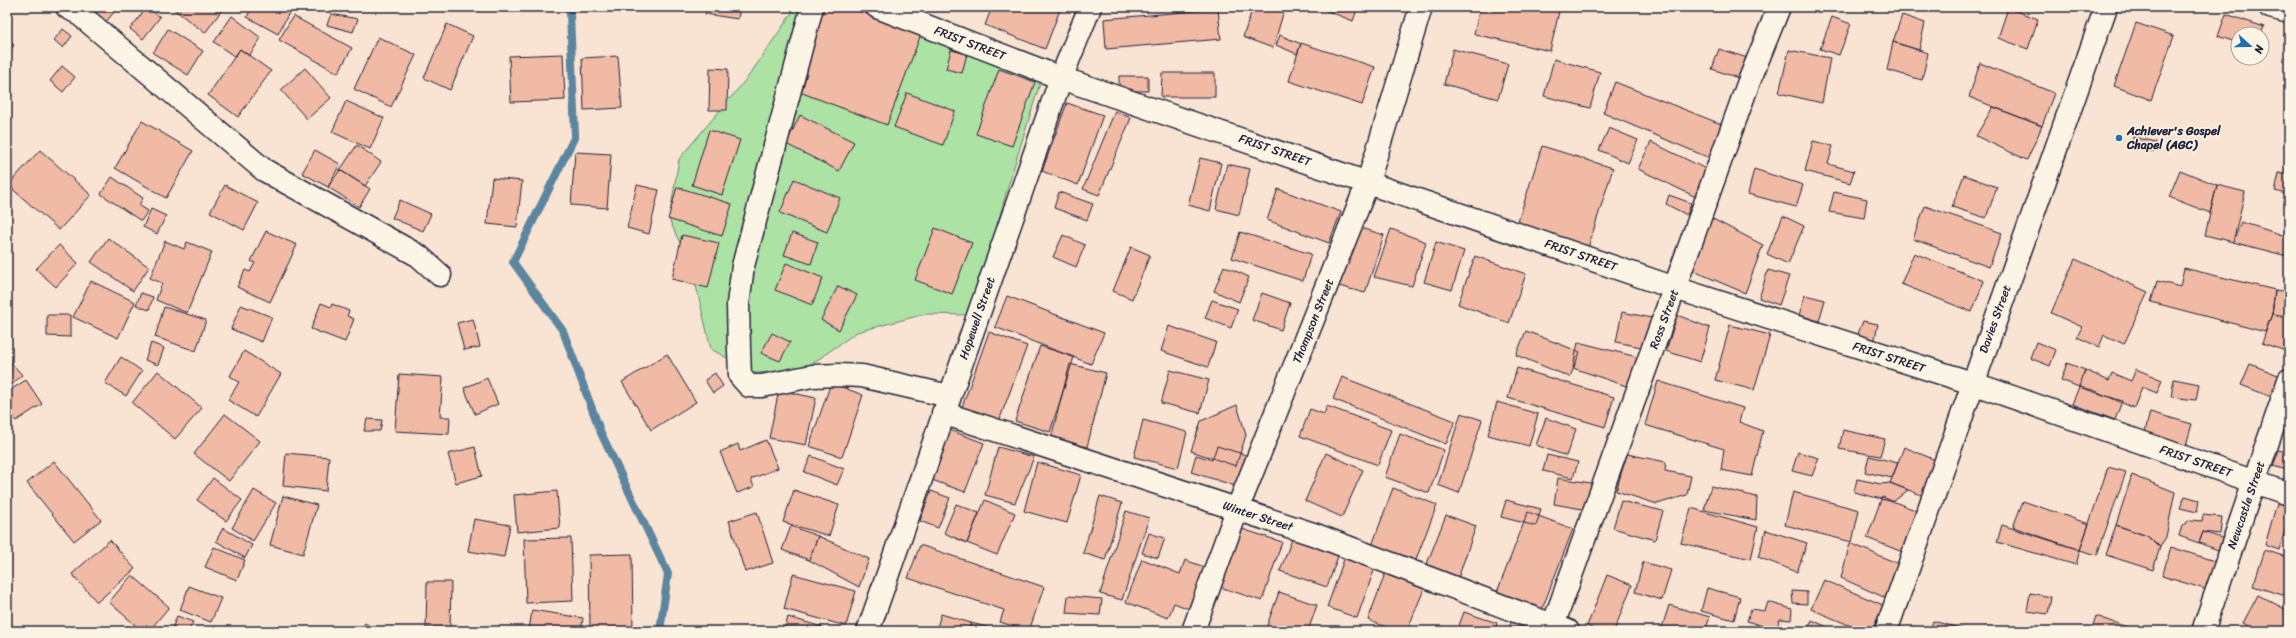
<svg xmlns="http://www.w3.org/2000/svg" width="2296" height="638" viewBox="0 0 2296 638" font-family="Sriracha,sans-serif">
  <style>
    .green { fill: #ade2a5; stroke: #688270 }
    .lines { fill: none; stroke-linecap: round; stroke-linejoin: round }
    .stream { stroke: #5b869f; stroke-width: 8 }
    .building { fill: #f1baa5; stroke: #22223b }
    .street-casing { stroke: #22223b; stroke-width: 25 }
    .secondary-casing { stroke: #22223b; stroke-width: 25 }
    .street { stroke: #fcf5e5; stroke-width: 22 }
    .secondary { stroke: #fcf5e5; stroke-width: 22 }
    .poi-dot { fill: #1f6fb2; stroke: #fcf5e5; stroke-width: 1.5 }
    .labels { text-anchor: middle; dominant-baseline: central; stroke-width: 3; stroke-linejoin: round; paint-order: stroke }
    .street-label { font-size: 12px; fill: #22223b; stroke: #fcf5e5 }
    .poi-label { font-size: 12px; font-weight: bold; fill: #22223b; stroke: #fcf5e5; text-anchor: start }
  </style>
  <rect width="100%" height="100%" fill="#f9e3d2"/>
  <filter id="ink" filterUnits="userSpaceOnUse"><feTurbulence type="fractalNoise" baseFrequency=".025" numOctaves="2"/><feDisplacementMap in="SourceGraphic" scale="8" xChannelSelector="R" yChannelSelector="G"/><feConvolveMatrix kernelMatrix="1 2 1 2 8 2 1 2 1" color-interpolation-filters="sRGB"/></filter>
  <g filter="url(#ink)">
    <path class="green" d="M796,7H865L1042,77L1009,183L972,315L925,314L857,332L803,370L754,373L711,349L692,269L669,219L679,159L748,77Z"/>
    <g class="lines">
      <path class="stream" d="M568,7L570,14L575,136L513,262L563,331L601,433L668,574L660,631"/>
    </g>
    <path class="building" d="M86,7H118L105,23Z
      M147,7L160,17L143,39L130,29Z
      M171,7H224L205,33Z
      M252,7H292L278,34L247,17Z
      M707,7H740L738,19L705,14Z
      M819,7H848L921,34L887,125L789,88Z
      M992,7H1061L1045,49L985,25Z
      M1253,7H1285L1273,48L1243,37Z
      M1326,7H1358L1353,21L1325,10Z
      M1380,7H1394L1392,12Z
      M1480,7H1560L1550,51L1474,34Z
      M2008,8L2038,19L2028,49L1998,38Z
      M1218,9L1221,39L1106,49L1104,19Z
      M331,14L358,19L353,32L327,25Z
      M2226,14L2264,27L2261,34H2238V43L2218,36Z
      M1902,15L1925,23L1919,50L1893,42Z
      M232,16L261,38L249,56L240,49L235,57L214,42Z
      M293,16L352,48L338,73L279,40Z
      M1832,17L1851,24L1839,55L1820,49Z
      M2136,23L2174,36L2151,100L2114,86Z
      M447,24L473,36L450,90L424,78Z
      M63,29L72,36L63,48L54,40Z
      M168,29L203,51L188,75L153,53Z
      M1280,35L1301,44L1297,54L1276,45Z
      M378,37L416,55L391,107L354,89Z
      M7,39L14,45L7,55Z
      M1893,42L1928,53L1922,80L1887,70Z
      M1301,43L1375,67L1362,105L1289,81Z
      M240,49L271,71L238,117L208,95Z
      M1453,49L1508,64L1498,99L1444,84Z
      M1719,49L1754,60L1747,81L1712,69Z
      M951,50L967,54L962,73L946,69Z
      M1789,50L1830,58L1822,103L1779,93Z
      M563,54L565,100L511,102L509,56Z
      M618,56L622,108L584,110L582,58Z
      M1554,59L1600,72L1590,108L1544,96Z
      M1980,63L2054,93L2042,126L1969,97Z
      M62,66L75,77L63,92L50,81Z
      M305,68L331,98L307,119L281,90Z
      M710,68L728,69L727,110H709Z
      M999,69L1035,82L1012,146L976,134Z
      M1162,73H1215V97H1161Z
      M1119,76H1148V91H1119Z
      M1615,82L1726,126L1712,159L1603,113Z
      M907,93L955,111L943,145L894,127Z
      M346,101L384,118L370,149L332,132Z
      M1067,103L1103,115L1078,185L1042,171Z
      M1993,107L2042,126L2027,160L1976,136Z
      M1115,111L1131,118L1099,195L1083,189Z
      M800,115L854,142L839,171L786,144Z
      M142,121L193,151L166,198L115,168Z
      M1609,128L1638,140L1628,163L1599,150Z
      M709,130L740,140L722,195L692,185Z
      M2133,137L2156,142L2154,152L2132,147Z
      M1813,141L1833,146L1828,164L1854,171L1850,183L1805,171Z
      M1651,142L1708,170L1696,197L1638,169Z
      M357,145L381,162L365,186L340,170Z
      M1542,146L1613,168L1587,251L1516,228Z
      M40,150L91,195L59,230L8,185Z
      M315,150L340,164L328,187L302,173Z
      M575,152L611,154L607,208L571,205Z
      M1200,158L1221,163L1210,211L1188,205Z
      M1227,164L1250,169L1239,215L1216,209Z
      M1754,169L1803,185L1796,207L1748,194Z
      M340,170L370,189L359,207L328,187Z
      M2180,170L2217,185L2210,213L2169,197Z
      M2279,173L2289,175V195L2275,191Z
      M1964,175L1997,187L1986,218L1952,207Z
      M112,177L143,198L139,205L148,211L141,221L101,194Z
      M492,178L522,181L517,227L487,224Z
      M794,179L840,198L827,232L780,213Z
      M225,185L258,203L244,230L210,212Z
      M637,185L659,190L649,234L627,228Z
      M2217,185L2245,192L2233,242L2205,235Z
      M677,187L732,204L722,236L668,219Z
      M1278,189L1341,212L1329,243L1267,220Z
      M1059,192L1093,204L1087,220L1054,208Z
      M1834,192L1867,199L1864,218L1829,212Z
      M1669,195L1691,203L1687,215L1666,204Z
      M400,200L431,214L423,231L392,218Z
      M1925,206L2002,233L1989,267L1913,239Z
      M151,209L166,216L157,234L143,227Z
      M1783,216L1804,226L1788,264L1767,254Z
      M1711,218L1763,245L1745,293L1687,268Z
      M2241,222L2289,237V250L2287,256L2233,242Z
      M935,228L972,243L952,294L915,280Z
      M1361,228L1384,235L1365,293L1339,286Z
      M1391,229L1426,242L1412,286L1374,277Z
      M266,231L297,245L270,302L237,287L245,270L250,272L255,263L251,261Z
      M1240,232L1311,254L1303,281L1232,258Z
      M792,233L818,242L811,264L784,255Z
      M682,235L719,243L708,288L672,279Z
      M1063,235L1085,245L1076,267L1053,257Z
      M108,238L149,267L133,291L91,262Z
      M165,241L184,249L187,242L212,252L187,313L156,300L162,283L150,278Z
      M1436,242L1464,251L1452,290L1424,282Z
      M59,245L78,263L56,287L36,269Z
      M1131,247L1150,255L1132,299L1113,291Z
      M1914,253L1984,281L1972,312L1901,284Z
      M1475,256L1526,274L1509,323L1458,304Z
      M2075,259L2148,292L2124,344L2104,335L2099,347L2077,337L2082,327L2051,313Z
      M786,263L823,278L812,305L775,290Z
      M1224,266L1249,277L1239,302L1214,291Z
      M2184,268L2275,290L2272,314L2265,332L2151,302L2157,281L2180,287Z
      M1768,270L1789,276L1779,305L1759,298Z
      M91,281L135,302L118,338L73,317Z
      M838,286L857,295L839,330L821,320Z
      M2275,290L2289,292V316L2272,314Z
      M141,293L153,297L149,310L136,305Z
      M1262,293L1290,303L1281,330L1252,320Z
      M1805,295L1825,300L1819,321L1799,315Z
      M1007,296L1104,333L1091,364L995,327Z
      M1212,300L1238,309L1231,328L1205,318Z
      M321,303L331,307L332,304L349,311L347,316L354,319L345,342L311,329Z
      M241,305L272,317L262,342L231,329Z
      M164,307L206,320L196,351L155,337Z
      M1622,312L1652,318L1646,348L1616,342Z
      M2272,314L2289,320V352L2262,343Z
      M47,315H70V337L47,336Z
      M1677,315L1710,328L1700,362L1666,351Z
      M473,319L480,347L464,350L457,323Z
      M1863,321L1878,324L1874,343L1856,339Z
      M1730,325L1770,335L1754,390L1715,380Z
      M1169,326L1216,342L1208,367L1161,351Z
      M1526,331L1580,352L1570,377L1516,355Z
      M989,332L1027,346L999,421L962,407Z
      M772,333L790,342L780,361L761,353Z
      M1578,342L1637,357L1629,387L1573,368Z
      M2036,342L2056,350L2050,366L2030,358Z
      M151,343L164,348L158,365L145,360Z
      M1040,346L1074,357L1050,432L1015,421Z
      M244,351L281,374L256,417L228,400L239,382L230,376Z
      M667,354L696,402L651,430L622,382Z
      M121,357L142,371L126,396L105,383Z
      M7,358L22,375L7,389Z
      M2067,363L2085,370L2079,387L2061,380Z
      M1070,364L1106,373L1087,447L1051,438Z
      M2250,364L2283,377L2274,398L2241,385Z
      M1517,368L1614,397L1605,427L1508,398Z
      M2136,369L2162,380L2157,393L2142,387L2134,408L2093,390L2079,387L2085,370L2109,381L2112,373L2131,381Z
      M1170,370L1209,380L1200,413L1161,403Z
      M158,371L202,408L175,439L132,403Z
      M715,373L723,386L713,393L705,380Z
      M399,374L443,377L440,417H450L449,434L395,431Z
      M1342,377L1455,421L1446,444L1333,399Z
      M487,378L498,404L475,414L464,388Z
      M2174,379L2199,384L2196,400L2171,397Z
      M26,380L42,404L16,421L7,407V392Z
      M1658,381L1743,408L1739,422L1763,431L1752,476L1721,470L1724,449L1645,425Z
      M831,383L863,395L842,457L809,446Z
      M2079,387L2122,401L2115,420L2072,404Z
      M779,390L816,398L806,445L769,438Z
      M1497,402L1538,414L1529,446L1488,435Z
      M1237,405L1246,435L1236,466L1191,451L1201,421Z
      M1327,406L1391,430L1378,465L1300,436L1310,409L1324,414Z
      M2150,412L2192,424L2186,445L2144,436Z
      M1461,413L1482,420L1459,493L1438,485Z
      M225,414L260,441L229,481L194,454Z
      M1546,418L1576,429L1566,456L1536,445Z
      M367,419L382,420L380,431H364Z
      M1143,420L1187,432L1178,468L1134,457Z
      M950,430L984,443L965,492L932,480Z
      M1843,430L1885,439L1880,456L1839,449Z
      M1400,434L1444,450L1429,493L1385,477Z
      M766,440L778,468L751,479L754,487L737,493L720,452L738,444L740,451Z
      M1217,446L1249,456L1239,487L1191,472L1196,455L1212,460Z
      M475,447L482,476L456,483L448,454Z
      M998,447L1034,457L1015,503L985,495Z
      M1904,447L1938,461L1924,496L1890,483Z
      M2279,450L2289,453V482L2283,481L2287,470L2273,466Z
      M1798,452L1819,458L1812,476L1792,471Z
      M286,453L329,457L326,491L283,486Z
      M1326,453L1363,470L1342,517L1305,501Z
      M1627,454L1666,462L1665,471L1691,476L1687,495L1657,504L1616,491Z
      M1547,455L1578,462L1573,478L1543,471Z
      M811,456L844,469L837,485L804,472Z
      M1869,456L1898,463L1892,478L1865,472Z
      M54,461L101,520L74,541L27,483Z
      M1037,462L1081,475L1067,523L1024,511Z
      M2108,467L2126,472L2097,555L2080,550Z
      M2132,475L2175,492L2166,537L2160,547L2147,536L2116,525Z
      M213,478L242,500L226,521L197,500Z
      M1558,478L1591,483L1588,510L1554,504Z
      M1857,479L1881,484L1890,483L1908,490L1893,502L1854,492Z
      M1711,486L1757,497L1756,520L1704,510Z
      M1393,488L1437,505L1413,567L1370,551Z
      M254,490L276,503L253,541L232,528Z
      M794,490L839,505L829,536L783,522Z
      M557,491L560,528L517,532L514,495Z
      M931,491L950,498L938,528L920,521Z
      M1793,492L1859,510L1852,542L1785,525Z
      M283,496L317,505L303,554L270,545Z
      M1100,496L1122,503L1105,560L1083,553Z
      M2185,496L2199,500L2197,512L2180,508Z
      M1882,497L1920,512L1905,553L1867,538Z
      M985,500L1015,513L997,555L967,543Z
      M1506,500L1541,509L1536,526L1501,517Z
      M1621,501L1663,511L1655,540L1613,528Z
      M2023,501L2089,524L2080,550L2013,527Z
      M2277,503L2289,506V517L2279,550L2265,545Z
      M956,504L979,513L967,543L944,533Z
      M1691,508L1758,527L1751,559L1681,543Z
      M1126,511L1149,518L1122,600L1100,594Z
      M757,512L773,563L745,572L729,521Z
      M1528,512L1573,529L1539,617L1494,600Z
      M1446,515L1476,526L1455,587L1423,574Z
      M2203,515L2222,517L2220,534L2203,532L2199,543L2179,536L2182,526L2190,520L2202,521Z
      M474,519L510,525L504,557L468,551Z
      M2002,525L2080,550L2076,565L1997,542Z
      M2116,525L2147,536L2160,547L2153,570L2106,555Z
      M791,526L818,536L809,560L782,550Z
      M1236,527L1282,542L1262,601L1217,586Z
      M223,528L252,545L245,558L216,541Z
      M1766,530L1807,543L1797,572L1758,557Z
      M2203,532L2225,539L2221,551L2199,543Z
      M1149,533L1165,538L1158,558L1142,553Z
      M818,536L869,559L859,587L809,560Z
      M571,538L573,601L526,603L524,539Z
      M1292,539L1306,543L1341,548L1327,587L1280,571Z
      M110,540L135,569L97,602L72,574Z
      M1850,543L1901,565L1888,599L1841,578Z
      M920,545L1044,587L1029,631L1000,622L1004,610L908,578Z
      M214,547L245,560L237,580L205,567Z
      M2171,547L2217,562L2208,590L2162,576Z
      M2265,550L2289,558V597L2253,586Z
      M1347,551L1377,562L1357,618L1327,607Z
      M632,554L633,631H590L589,555Z
      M1142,559L1180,574L1185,560L1210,569L1194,611L1174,603L1168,618L1126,602Z
      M1643,562L1671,570L1662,600L1635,592Z
      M793,574L856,591L846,626L784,609Z
      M1385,574L1424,589L1407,631H1396L1368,620Z
      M132,575L169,607L149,631H142L109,602Z
      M1607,575L1632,585L1614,631H1598L1587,626Z
      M1824,580L1883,605L1872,631H1863L1811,609Z
      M427,582H451L450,628H426Z
      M189,586L221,598L211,622L180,610Z
      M1707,588L1740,597L1734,620L1701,611Z
      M1792,591L1807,592V604L1793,603Z
      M1279,592L1317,605L1308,631H1265Z
      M2030,593L2051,597L2048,614L2027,611Z
      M2258,595L2289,611V631H2258L2243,623Z
      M1068,596L1102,599L1100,615L1066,613Z
      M1768,602L1792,609L1791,620L1780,619L1775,631H1761L1762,626L1747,621L1751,609L1765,611Z
      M1669,605L1710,617L1705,631H1661Z
      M532,610L583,618L581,631H529Z
      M1464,612L1497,623L1495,631H1457Z
      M941,614L971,623L969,631H936Z
      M177,616L193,622L189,631H171Z
      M2096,616L2139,631H2091Z
      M788,617L822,627L821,631H784Z
      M1812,620L1836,631H1807Z
      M1933,621L1970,631H1930Z
      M1511,622L1536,631H1508Z
      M365,623L377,631H360Z
      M971,623L1002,631H969Z
      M2025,626L2044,630L2023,631Z"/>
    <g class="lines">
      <g class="street-casing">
        <path id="street" d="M67,7L78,13L264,170L419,256L440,275
          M812,7L743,266L738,304L739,350L740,376L749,386H762L812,376L839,375L862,376L949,396
          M877,7L1061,78L1675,288L1972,383L2289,494
          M2270,7L2289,12
          M943,413L1316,535L1568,631
          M868,631L1061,78L1090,7
          M1193,631L1237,510L1368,182L1421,7
          M1551,631L1748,84L1779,7
          M1886,631L2106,7"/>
      </g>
      <g class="secondary-casing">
        <path id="secondary" d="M2203,631L2289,380"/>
      </g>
      <use href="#street" class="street"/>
      <use href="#secondary" class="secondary"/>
    </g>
  </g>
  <circle class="poi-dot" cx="2119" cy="138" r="4"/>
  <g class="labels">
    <g class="street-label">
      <text transform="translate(970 43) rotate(21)">FRIST STREET</text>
      <text transform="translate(1275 150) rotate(19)">FRIST STREET</text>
      <text transform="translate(1581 255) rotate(19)">FRIST STREET</text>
      <text transform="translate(977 318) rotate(-71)">Hopewell Street</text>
      <text transform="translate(1664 319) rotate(-70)">Ross Street</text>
      <text transform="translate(1995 319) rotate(-70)">Davies Street</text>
      <text transform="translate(1313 321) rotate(-68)">Thompson Street</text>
      <text transform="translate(1889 357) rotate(18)">FRIST STREET</text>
      <text transform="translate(2196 461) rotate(19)">FRIST STREET</text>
      <text transform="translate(2246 505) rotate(-71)">Newcastle Street</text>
      <text transform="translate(1258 516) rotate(18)">Winter Street</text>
    </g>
    <g class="poi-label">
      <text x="2127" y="131">Achiever's Gospel<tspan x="2127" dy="14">Chapel (AGC)</tspan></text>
    </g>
  </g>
  <rect width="2296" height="638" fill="none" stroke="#fcf5e5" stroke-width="24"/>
  <rect x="12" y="12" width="2272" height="614" fill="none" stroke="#22223b" stroke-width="1.5" filter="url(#ink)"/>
  <g transform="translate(2250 46) rotate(111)"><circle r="19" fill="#fcf5e5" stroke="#a5a1a1"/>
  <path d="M0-3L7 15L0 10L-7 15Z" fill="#1f6fb2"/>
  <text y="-6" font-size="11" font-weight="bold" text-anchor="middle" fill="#22223b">N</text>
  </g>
</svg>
